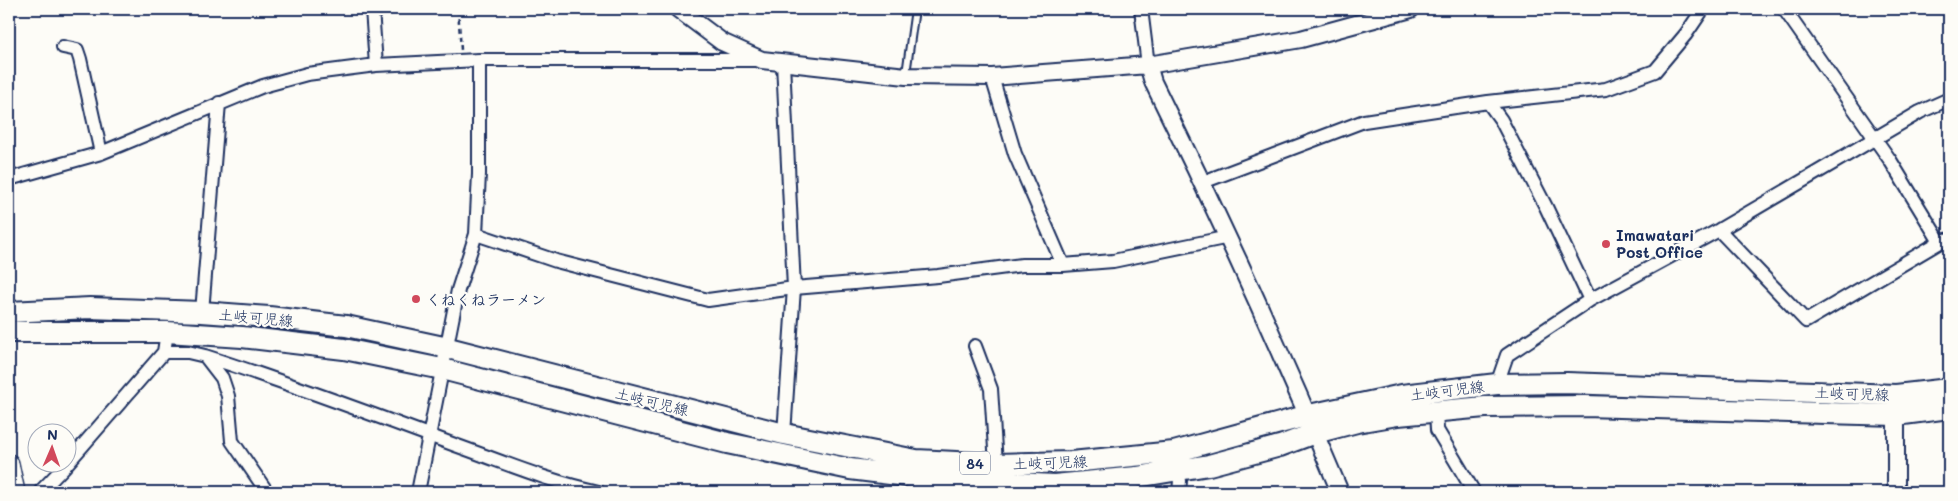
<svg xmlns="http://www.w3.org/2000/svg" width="1958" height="501" viewBox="0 0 1958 501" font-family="Mali,'Klee One',sans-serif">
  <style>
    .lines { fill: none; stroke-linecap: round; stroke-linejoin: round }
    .service-casing { stroke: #1b2f5e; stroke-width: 10 }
    .minor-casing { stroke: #1b2f5e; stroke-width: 16 }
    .tertiary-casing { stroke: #1b2f5e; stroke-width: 20 }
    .secondary-casing { stroke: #1b2f5e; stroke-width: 22 }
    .primary-casing { stroke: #1b2f5e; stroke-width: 24 }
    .path { stroke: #1b2f5e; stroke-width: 2.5; stroke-dasharray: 5 4; stroke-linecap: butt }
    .service { stroke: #fdfcf7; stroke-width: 6 }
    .minor { stroke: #fdfcf7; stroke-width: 12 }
    .tertiary { stroke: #fdfcf7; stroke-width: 16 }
    .secondary { stroke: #fdfcf7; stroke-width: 19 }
    .primary { stroke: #fdfcf7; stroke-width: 20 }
    .poi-dot { fill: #d1495b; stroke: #fdfcf7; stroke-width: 2 }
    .labels { text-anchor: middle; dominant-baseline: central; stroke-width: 4.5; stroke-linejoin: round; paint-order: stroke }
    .shield { fill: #fdfcf7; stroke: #5f6c8c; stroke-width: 1 }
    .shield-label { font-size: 14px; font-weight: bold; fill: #1b2f5e }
    .poi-label { font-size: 15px; font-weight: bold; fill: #1b2f5e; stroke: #fdfcf7; text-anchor: start }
    .street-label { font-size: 15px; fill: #1b2f5e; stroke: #fdfcf7 }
  </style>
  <rect width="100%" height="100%" fill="#fdfcf7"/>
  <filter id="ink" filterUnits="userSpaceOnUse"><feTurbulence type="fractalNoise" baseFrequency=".02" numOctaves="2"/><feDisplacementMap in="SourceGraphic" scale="10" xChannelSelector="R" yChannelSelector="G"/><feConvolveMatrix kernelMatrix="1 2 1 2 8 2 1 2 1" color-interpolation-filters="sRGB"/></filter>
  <g filter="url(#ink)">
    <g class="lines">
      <g class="service-casing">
        <path id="service" d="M906,74L915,9"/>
      </g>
      <g class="minor-casing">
        <path id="minor" d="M372,9L376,65
          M1141,9L1148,65
          M1784,9L1890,160L1940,242
          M63,47L77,50L80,59L101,153
          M783,63L794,288L784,434
          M992,77L1015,154L1063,265
          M1488,102L1501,120L1546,207L1590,300
          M9,179L101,153L263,86L307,74L376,65L479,60H757
          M1203,182L1364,121L1488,102L1606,89L1655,71L1686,34L1703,9
          M1719,230L1806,321L1940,242L1949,239
          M476,234L556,261L708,300L794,288L938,276L1022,265H1063L1113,261L1229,237
          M202,312L219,103
          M975,346L991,389L996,464
          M164,352H188L205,356
          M1497,384L1507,355L1590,300L1719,230L1920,112L1949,99
          M1436,412L1437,430L1474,492
          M1176,470L1180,481L1179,492
          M40,492L64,467L164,352L167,332
          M267,492L232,441L228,396L222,378L205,356C289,383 372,414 455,445C503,462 550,482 599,492
          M418,492L458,290L476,234L479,174V60"/>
      </g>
      <g class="tertiary-casing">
        <path id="tertiary" d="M678,9L722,42L762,60L906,76L992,77L1148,65L1301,39L1411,9
          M1148,65L1153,82C1220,217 1282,353 1340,492
          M1896,492V402"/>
      </g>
      <g class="secondary-casing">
        <path id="secondary" d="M9,464L15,492"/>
      </g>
      <g class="primary-casing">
        <path id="primary" d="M9,312L90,308L202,312L269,317L346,326L448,348L784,434L916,460L996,464L1071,462L1174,452L1309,415L1402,395L1497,384L1567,383L1896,395L1949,389
          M9,332H167L242,337L344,349L442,369L727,443L850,469L931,479L1054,485L1137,477L1209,465L1280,446L1315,433L1357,422L1398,415L1485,407L1585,406L1896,415L1949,408"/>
      </g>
      <path class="path" d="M458,9L461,50"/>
      <use href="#service" class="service"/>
      <use href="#minor" class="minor"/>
      <use href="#tertiary" class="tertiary"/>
      <use href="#secondary" class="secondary"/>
      <use href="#primary" class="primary"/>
    </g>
  </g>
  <g class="poi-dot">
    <circle cx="1606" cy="244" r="5"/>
    <circle cx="416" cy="299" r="5"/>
  </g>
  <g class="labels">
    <rect class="shield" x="960" y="451.5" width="30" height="23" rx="4"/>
    <g class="shield-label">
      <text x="975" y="463">84</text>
    </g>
    <g class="poi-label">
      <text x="1616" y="235">Imawatari<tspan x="1616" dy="17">Post Office</tspan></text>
      <text x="426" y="299">くねくねラーメン</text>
    </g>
    <g class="street-label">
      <text transform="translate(256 317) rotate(5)">土岐可児線</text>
      <text transform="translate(1447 390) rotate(-7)">土岐可児線</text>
      <text transform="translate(1852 393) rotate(2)">土岐可児線</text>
      <text transform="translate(652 401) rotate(14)">土岐可児線</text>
      <text transform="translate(1050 462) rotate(-2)">土岐可児線</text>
    </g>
  </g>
  <rect width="1958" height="501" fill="none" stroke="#fdfcf7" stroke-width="30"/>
  <rect x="15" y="15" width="1928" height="471" fill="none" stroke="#1b2f5e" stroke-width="2" filter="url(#ink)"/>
  <g transform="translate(52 448) rotate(2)"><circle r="24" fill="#fdfcf7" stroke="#a3aaba"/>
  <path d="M0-4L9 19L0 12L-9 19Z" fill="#d1495b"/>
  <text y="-8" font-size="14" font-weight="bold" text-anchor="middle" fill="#1b2f5e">N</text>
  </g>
</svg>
